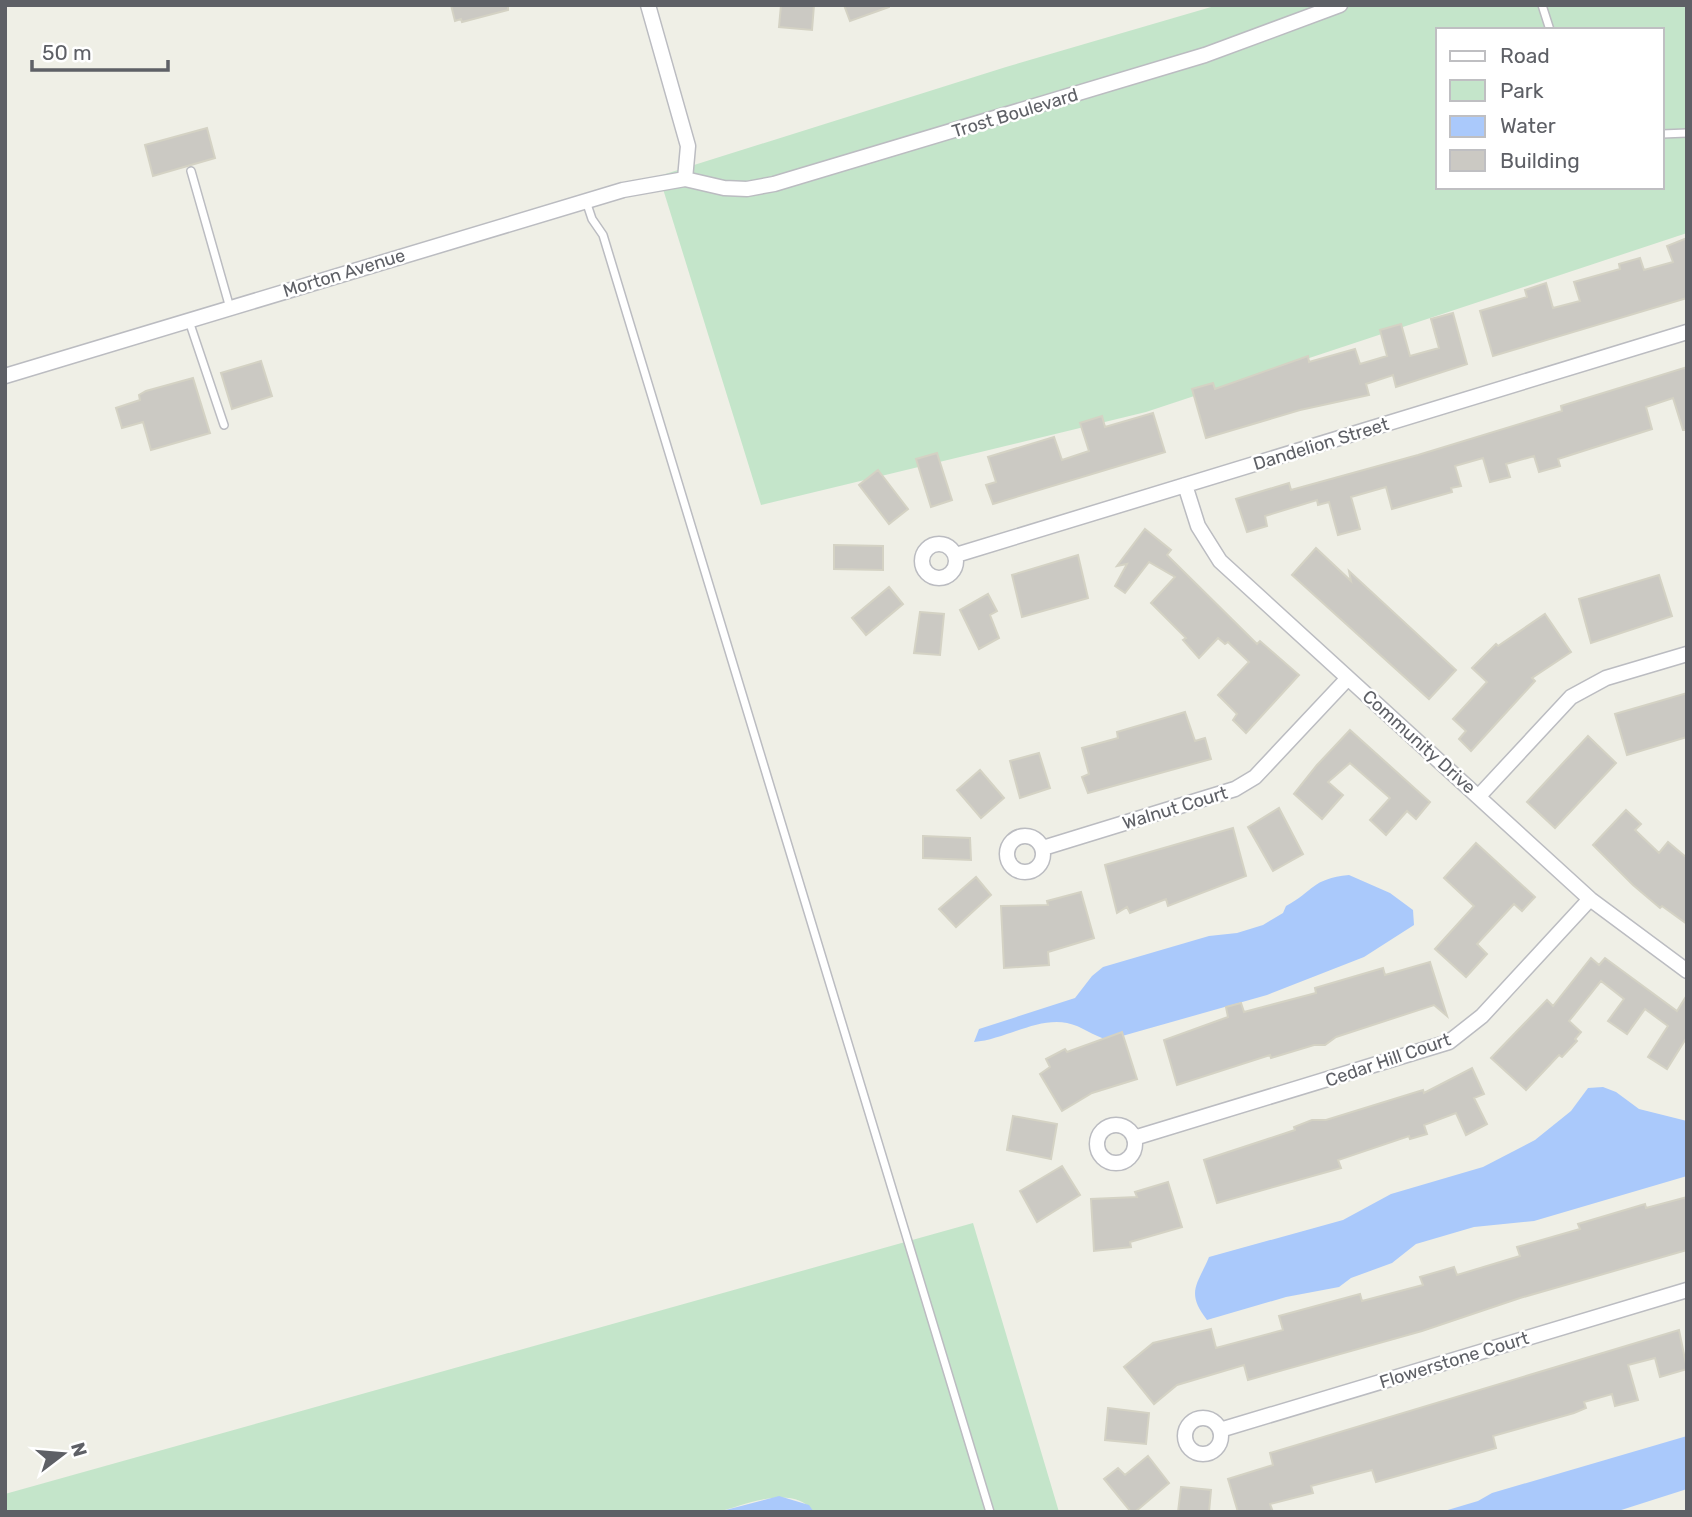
<svg xmlns="http://www.w3.org/2000/svg" width="1692" height="1517" viewBox="0 0 1692 1517" font-family="Rubik,sans-serif">
  <style>
    .green { fill: #c4e5ca; fill-rule: evenodd }
    .water { fill: #aac9fb }
    .building { fill: #cbc9c3; stroke: #d4d2c4; stroke-width: 2 }
    .lines { fill: none; stroke-linecap: round; stroke-linejoin: round }
    .service-casing { stroke: #bbbcc1; stroke-width: 10 }
    .minor-casing { stroke: #bbbcc1; stroke-width: 17 }
    .service { stroke: #fff; stroke-width: 7 }
    .minor { stroke: #fff; stroke-width: 14 }
    .labels { text-anchor: middle; dominant-baseline: central; stroke-width: 5; stroke-linejoin: round; paint-order: stroke }
    .street-label { font-size: 18px; fill: #5e6066; stroke: #fff }
  </style>
  <rect width="100%" height="100%" fill="#efefe6"/>
  <path class="green" d="M1218,5H1687V233L1146,412L761,505L659,176L1006,67ZM1438,30H1662V187H1438Z
    M973,1223L1059,1512H814C793,1483 745,1505 718,1512H5V1494Z"/>
  <path class="water" d="M1349,875L1390,893L1413,910L1414,925L1364,957L1267,995L1108,1040C1093,1036 1082,1026 1067,1023C1037,1017 1004,1040 974,1042L979,1029L1075,998L1092,976L1103,967L1209,936L1237,933L1263,925L1283,913L1286,906C1314,891 1311,879 1349,875Z
    M1603,1087L1616,1092L1639,1109L1687,1121V1176L1534,1221L1474,1227L1416,1244L1392,1263L1351,1278L1339,1287L1286,1297L1207,1320C1185,1292 1198,1284 1209,1257L1343,1220L1391,1194L1483,1167L1535,1140L1571,1111L1588,1088Z
    M1687,1436V1489L1615,1512H1441L1478,1501L1492,1493Z
    M779,1496L809,1505L814,1512H718Z"/>
  <path class="building" d="M451,5H508V10L462,22L461,19L455,21Z
    M781,5H814L812,30L779,27Z
    M844,5H889V7L850,21Z
    M207,128L215,158L153,176L145,145Z
    M1687,238V298L1493,356L1480,311L1527,297L1525,290L1546,283L1553,308L1580,301L1574,282L1620,269L1619,264L1640,258L1644,270L1673,262L1667,246Z
    M1453,313L1467,364L1396,387L1393,375L1366,384L1369,395L1300,410L1206,438L1192,389L1213,383L1215,389L1308,356L1309,362L1355,349L1360,364L1387,356L1380,330L1401,324L1410,356L1439,348L1431,319Z
    M261,361L272,396L232,409L221,373Z
    M1687,367V430H1683L1673,398L1646,407L1652,429L1558,459L1560,466L1539,472L1534,456L1506,464L1510,477L1490,482L1483,458L1455,466L1461,486L1451,488L1452,492L1392,509L1386,487L1351,497L1360,529L1338,535L1329,502L1318,505L1317,500L1265,516L1267,526L1247,532L1236,499L1289,483L1291,490L1418,455L1562,411L1561,406Z
    M193,378L210,433L151,450L143,422L122,428L116,408L140,400L139,395L146,391Z
    M1153,413L1165,452L993,504L986,485L996,482L988,457L1054,437L1062,460L1089,451L1080,423L1102,416L1105,427Z
    M937,453L952,500L931,507L916,459Z
    M878,470L908,509L889,524L859,485Z
    M1145,529L1171,550L1167,555L1257,644L1260,641L1299,675L1246,733L1233,720L1237,714L1218,695L1249,662L1228,642L1225,644L1218,638L1199,658L1183,640L1186,638L1151,603L1175,577L1149,562L1125,593L1115,586L1127,564L1117,566Z
    M834,545L883,546V570L834,569Z
    M1316,548L1351,581L1349,571L1456,670L1429,699L1292,575Z
    M1078,555L1088,598L1022,617L1012,575Z
    M1659,575L1672,616L1591,643L1579,599Z
    M889,587L903,604L866,635L852,618Z
    M988,594L997,611L990,615L999,638L979,649L960,610Z
    M920,612L944,614L940,655L914,653Z
    M1545,614L1571,652L1532,678L1535,681L1471,751L1459,739L1466,731L1453,719L1487,682L1472,668L1496,644L1498,646Z
    M1687,693V737L1627,755L1615,714Z
    M1185,712L1195,741L1205,738L1211,759L1088,793L1082,777L1089,774L1082,748L1118,738L1117,732Z
    M1350,730L1430,802L1416,819L1407,811L1386,835L1370,820L1390,798L1350,763L1328,782L1343,795L1322,819L1294,794L1317,765Z
    M1588,736L1616,763L1555,828L1527,802Z
    M1039,753L1050,788L1020,798L1010,761Z
    M980,770L1004,798L981,818L957,790Z
    M1279,808L1303,854L1273,871L1248,827Z
    M1626,810L1641,824L1635,830L1659,853L1668,842L1687,858V924L1662,906L1660,908L1633,885L1593,845Z
    M1233,828L1246,876L1168,906L1166,899L1130,913L1127,907L1117,913L1105,865Z
    M923,836L970,838L971,860L923,858Z
    M1476,843L1535,897L1522,911L1514,904L1477,944L1487,954L1466,977L1435,949L1474,906L1444,878Z
    M976,877L991,895L956,927L939,909Z
    M1081,892L1094,938L1048,952L1049,965L1004,968L1001,906L1048,905L1047,901Z
    M1591,958L1599,965L1605,958L1677,1011L1687,995V1037L1667,1069L1648,1057L1668,1026L1645,1009L1627,1034L1608,1021L1624,999L1601,981L1569,1021L1581,1032L1575,1039L1577,1041L1562,1057L1559,1055L1526,1090L1491,1058L1547,1000L1553,1006Z
    M1430,962L1447,1016L1434,1005L1336,1037L1325,1045H1314L1271,1058L1270,1055L1177,1085L1164,1040L1228,1017L1226,1007L1241,1003L1244,1012L1316,993L1315,988L1383,968L1385,975Z
    M1122,1032L1137,1079L1092,1093L1062,1111L1040,1074L1050,1067L1046,1059L1065,1049L1067,1052Z
    M1472,1068L1484,1094L1474,1098L1487,1124L1466,1135L1456,1113L1424,1125L1427,1134L1410,1139L1409,1136L1338,1160L1341,1168L1217,1203L1204,1160L1295,1130L1294,1127L1312,1120H1326L1423,1090L1424,1093Z
    M1013,1116L1057,1124L1051,1159L1007,1150Z
    M1062,1166L1080,1195L1037,1222L1020,1191Z
    M1168,1182L1182,1227L1130,1242L1131,1247L1094,1251L1091,1199L1137,1197L1135,1192Z
    M1687,1197V1250L1520,1298L1422,1331L1248,1380L1244,1365L1177,1385L1154,1404L1124,1367L1153,1343L1211,1329L1216,1348L1283,1330L1279,1316L1360,1294L1362,1301L1423,1285L1420,1277L1454,1267L1457,1275L1520,1256L1517,1247L1580,1229L1578,1224L1645,1204L1646,1208Z
    M1679,1330L1687,1369L1660,1377L1655,1358L1628,1365L1638,1400L1615,1406L1612,1394L1584,1402L1586,1408L1574,1413L1493,1436L1496,1448L1376,1482L1372,1470L1311,1486L1313,1493L1270,1504L1273,1512H1238L1228,1479L1273,1465L1270,1453Z
    M1108,1408L1149,1413L1146,1444L1105,1440Z
    M1148,1456L1169,1483L1135,1512H1131L1104,1479L1118,1468L1125,1475Z
    M1181,1487L1211,1490L1209,1512H1178Z"/>
  <g class="lines">
    <g class="service-casing">
      <path id="service" d="M1542,5L1550,30
        M1662,134L1687,133
        M191,171L230,308
        M586,201L592,219L603,235L990,1512
        M189,321L224,425"/>
    </g>
    <g class="minor-casing">
      <path id="minor" d="M648,5L688,146L685,179
        M5,376L623,190L685,179L724,188L747,189L774,184L1205,55L1340,5
        M1185,485L1198,526L1220,561L1590,899L1687,971
        M922 561a17 17 0 1 1 34 0a17 17 0 1 1-34 0Z
        M956,555L1687,332
        M1479,796L1571,697L1606,678L1687,654
        M1007 854a18 18 0 1 1 36 0a18 18 0 1 1-36 0Z
        M1043,848L1235,789L1255,777L1348,678
        M1097 1144a19 19 0 1 1 38 0a19 19 0 1 1-38 0Z
        M1134,1138L1449,1042L1482,1016L1590,899
        M1185 1436a18 18 0 1 1 36 0a18 18 0 1 1-36 0Z
        M1220,1430L1687,1290"/>
    </g>
    <use href="#service" class="service"/>
    <use href="#minor" class="minor"/>
  </g>
  <g class="labels">
    <g class="street-label">
      <text transform="translate(1015 113) rotate(-17)">Trost Boulevard</text>
      <text transform="translate(344 273) rotate(-17)">Morton Avenue</text>
      <text transform="translate(1321 444) rotate(-17)">Dandelion Street</text>
      <text transform="translate(1419 742) rotate(42)">Community Drive</text>
      <text transform="translate(1175 808) rotate(-17)">Walnut Court</text>
      <text transform="translate(1388 1060) rotate(-19)">Cedar Hill Court</text>
      <text transform="translate(1454 1360) rotate(-17)">Flowerstone Court</text>
    </g>
  </g>
  <rect width="1692" height="1517" fill="none" stroke="#5e6066" stroke-width="14"/>
  <rect x="1436" y="28" width="228" height="161" fill="#ffffff" stroke="#bfbfc2" stroke-width="2"/>
  <rect x="1450" y="51" width="35" height="10" fill="#ffffff" stroke="#bfbfc2" stroke-width="2"/>
  <text x="1500" y="63" font-size="21" fill="#5e6066">Road</text>
  <rect x="1450" y="80" width="35" height="21" fill="#c4e5ca" stroke="#bfbfc2" stroke-width="2"/>
  <text x="1500" y="98" font-size="21" fill="#5e6066">Park</text>
  <rect x="1450" y="116" width="35" height="21" fill="#aac9fb" stroke="#bfbfc2" stroke-width="2"/>
  <text x="1500" y="133" font-size="21" fill="#5e6066">Water</text>
  <rect x="1450" y="150" width="35" height="21" fill="#cbc9c3" stroke="#bfbfc2" stroke-width="2"/>
  <text x="1500" y="168" font-size="21" fill="#5e6066">Building</text>
  <g transform="translate(63 1454) rotate(74)" stroke="#ffffff" stroke-width="5" paint-order="stroke">
  <path d="M0-5L12 26L0 18L-12 26Z" fill="#5e6066"/>
  <text y="-10" font-size="19" font-weight="bold" text-anchor="middle" fill="#5e6066">N</text>
  </g>
  <path d="M32 60v10h136v-10" fill="none" stroke="#5e6066" stroke-width="3.5"/>
  <text x="42" y="60" font-size="21" fill="#5e6066" stroke="#ffffff" stroke-width="5" paint-order="stroke">50 m</text>
</svg>
